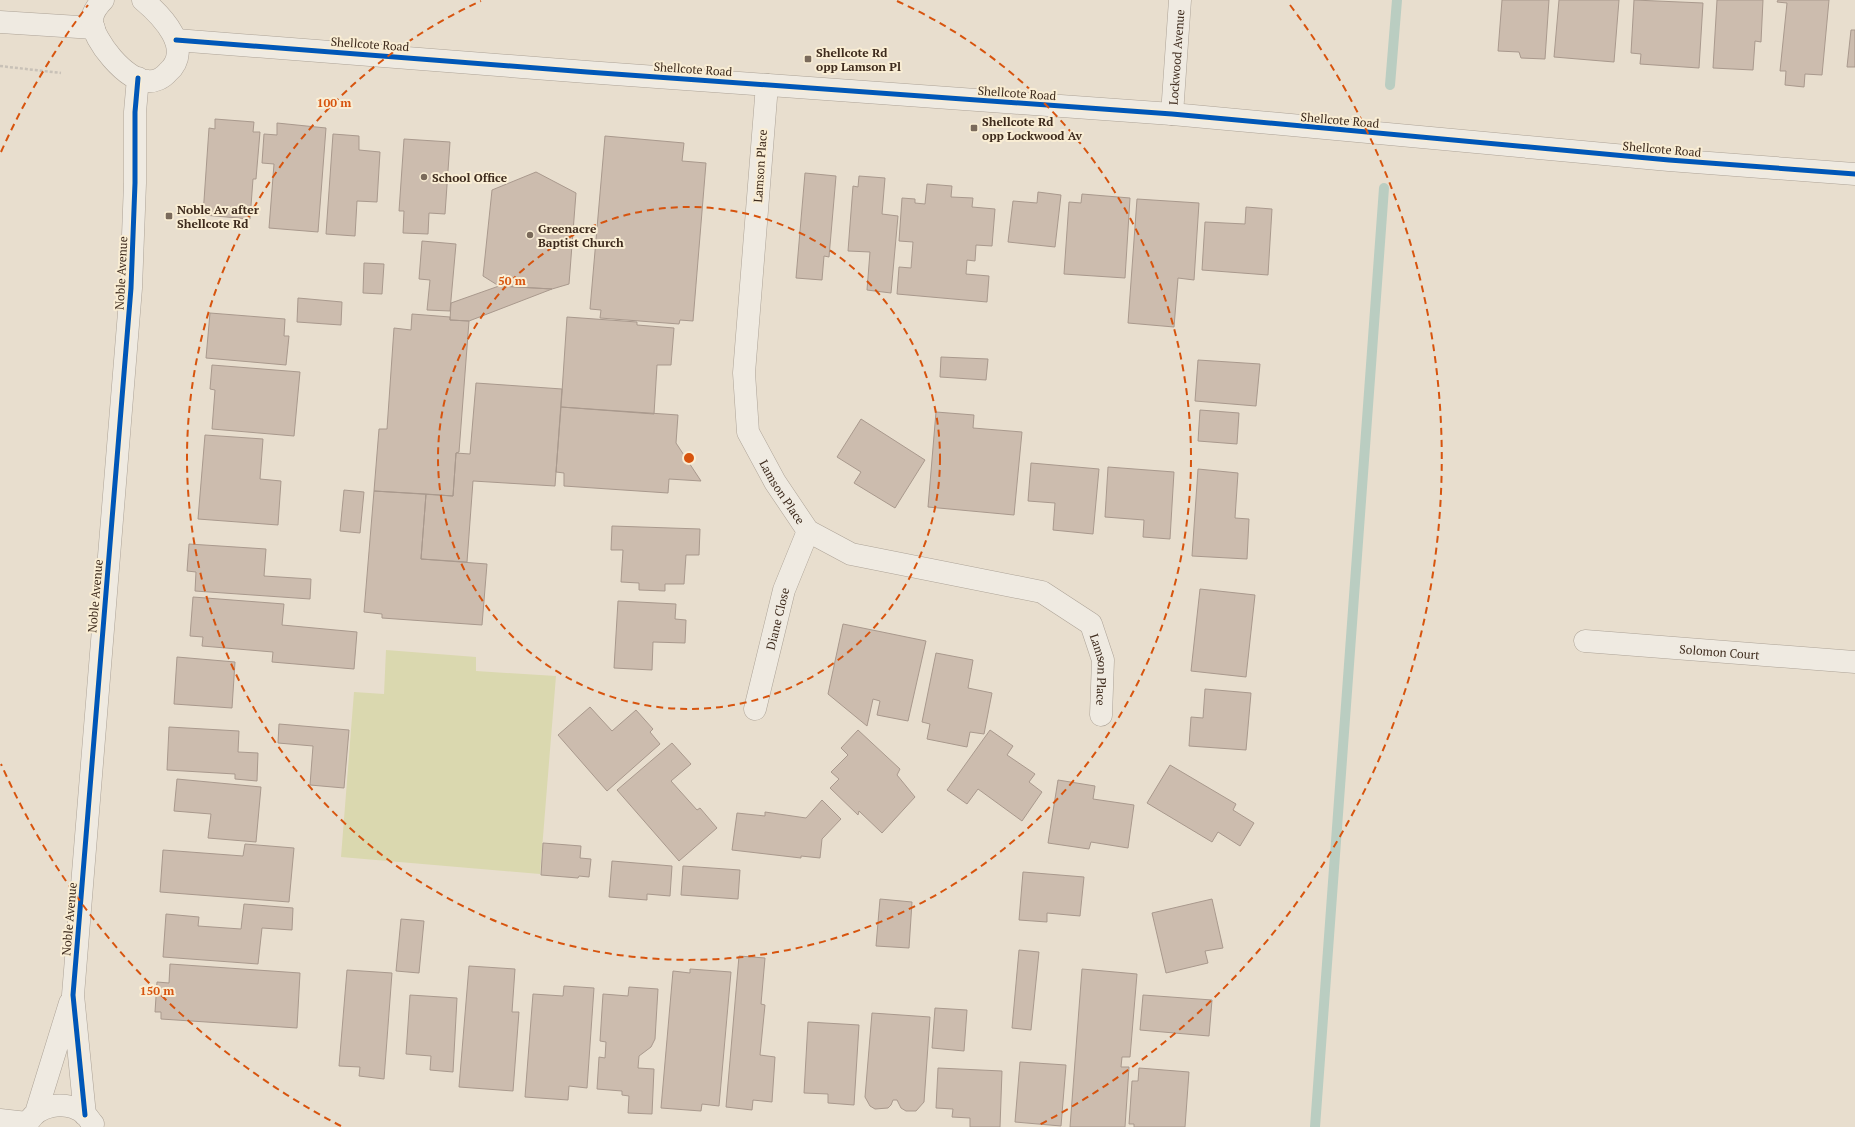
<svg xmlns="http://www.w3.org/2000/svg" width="1855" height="1127" viewBox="0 0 1855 1127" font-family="'PT Serif',serif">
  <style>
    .green { fill: #dad8af }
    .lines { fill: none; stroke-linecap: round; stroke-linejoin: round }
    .stream { stroke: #bacdc1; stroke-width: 10 }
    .building { fill: #ccbcae; stroke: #a9998d }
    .minor-casing { stroke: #ada397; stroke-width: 23 }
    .tertiary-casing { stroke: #ada397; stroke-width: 23 }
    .path { stroke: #c8c1b7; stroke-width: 2.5; stroke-dasharray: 3 2; stroke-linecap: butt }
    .minor { stroke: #efeae1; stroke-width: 22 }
    .tertiary { stroke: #efeae1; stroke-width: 22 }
    .cycleway-casing { stroke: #f9edd4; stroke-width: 8 }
    .cycleway { stroke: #0057b8; stroke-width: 5 }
    .ring { fill: none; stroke: #d7540e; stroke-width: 2; stroke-dasharray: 7 5 }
    .poi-dot { fill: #7a6a5b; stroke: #f9edd4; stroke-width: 1.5 }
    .labels { text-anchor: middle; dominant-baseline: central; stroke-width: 4; stroke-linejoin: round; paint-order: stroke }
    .street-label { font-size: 12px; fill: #3e2b1d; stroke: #f9edd4 }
    .poi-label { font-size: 12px; font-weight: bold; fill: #3e2b1d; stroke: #f9edd4; text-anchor: start }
    .centre { fill: #d7540e; stroke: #f9edd4; stroke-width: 2 }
    .ring-label { font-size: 12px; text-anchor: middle; font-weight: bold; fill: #d7540e; stroke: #f9edd4; stroke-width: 4; stroke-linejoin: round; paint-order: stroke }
  </style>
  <rect width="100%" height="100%" fill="#e8dece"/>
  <path class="green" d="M386,650L476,657V671L556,676L540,874L341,857L354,692L384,694Z"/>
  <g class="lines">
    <path class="stream" d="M1390,85L1397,0
      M1315,1127L1384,188"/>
  </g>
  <path class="building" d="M1502,0H1549L1545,59L1521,58L1519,52L1498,51Z
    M1559,0H1619L1614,62L1554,57Z
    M1634,0L1703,3L1699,68L1640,64L1641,54L1631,53Z
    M1717,0H1763L1761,42L1755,41L1753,70L1713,68Z
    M1778,0H1829L1822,75L1805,74L1804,87L1785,85L1786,71H1780L1787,3L1777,2Z
    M1851,30H1855V67H1847Z
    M215,119L254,122L253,132H260L256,179H253L250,219L203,215L209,128L215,129Z
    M277,123L326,128L318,232L269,228L274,164L262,163L264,134L277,135Z
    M333,134L359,136V150L380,152L377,202L357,201L355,236L326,234Z
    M605,136L684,143L682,161L706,163L693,321L680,320L679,324L600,318L601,310L590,309Z
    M404,139L450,142L445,214L429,213L428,234L403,233L404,211H399Z
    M536,172L576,193L569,284L552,289L499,286L483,276L492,190Z
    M805,173L836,176L829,257L824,256L822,280L796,278Z
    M859,176L885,178L882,214L898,216L891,293L867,290L870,252L848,251L853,186L858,187Z
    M927,184L952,186L951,197L973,198L972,207L995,209L992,246L976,245L975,261L967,260L966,274L989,276L987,302L897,294L899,267L911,268L913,242L899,241L902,198L915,199V203L925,204Z
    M1038,192L1061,195L1055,247L1008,242L1013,201L1037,203Z
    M1082,194L1130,198L1125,278L1064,274L1069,202L1081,203Z
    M1137,199L1199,203L1194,280L1178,278L1174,327L1128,323Z
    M1246,207L1272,209L1268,275L1202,270L1205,222L1245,224Z
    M422,241L456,244L450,311L427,310L430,280L419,279Z
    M364,263L384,264L382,294L363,293Z
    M499,286L552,289L469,321L450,320L451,303Z
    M298,298L342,302L341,325L297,322Z
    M210,313L285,319L284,336H289L286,365L206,358Z
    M412,314L450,317V320L469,321L459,452L456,453L453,496L374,491L379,429H387L394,328L411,330Z
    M567,317L637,322V325L674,328L671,365H657L654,414L561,407Z
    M941,357L988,359L986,380L940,377Z
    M1198,360L1260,364L1256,406L1195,401Z
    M212,365L300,372L294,436L212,429L215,390L210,389Z
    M476,383L562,389L555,486L473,481L467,562L421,559L426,494L453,496L456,453L470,454Z
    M561,407L678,415L676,443L701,481L669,479L668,493L564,486V473L556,472Z
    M1200,410L1239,413L1237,444L1198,441Z
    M936,412L974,415L973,428L1022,432L1014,515L928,507Z
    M861,419L925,460L895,508L854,483L861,472L837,457Z
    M205,435L263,439L260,479L281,481L278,525L198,519Z
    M1031,463L1099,469L1093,534L1053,530L1055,503L1028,501Z
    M1108,467L1174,472L1170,539L1143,537L1144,520L1105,517Z
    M1198,469L1238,473L1235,518L1249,519L1247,559L1192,556Z
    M344,490L364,492L360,533L340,531Z
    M374,491L426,494L421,559L487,564L482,625L382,618V614L364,612Z
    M612,526L700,529L699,555H686L684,584H665V591L639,590V583L621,582L623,550H611Z
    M189,544L266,549L264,576L311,579L310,599L195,591L196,572L187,571Z
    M1200,589L1255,595L1246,677L1191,671Z
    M193,597L284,604L282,625L357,632L354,669L272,662L273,652L202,646L203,637L190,636Z
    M618,601L676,604L675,619L686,620L685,643L653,642L652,670L614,668Z
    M843,624L926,641L908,721L877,715L880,701L873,699L867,726L828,694Z
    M936,653L973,660L968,688L992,693L984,734L970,732L967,747L927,739L930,724L922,722Z
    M177,657L235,662L232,708L174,704Z
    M1205,689L1251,693L1246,750L1189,746L1191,717L1203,718Z
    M590,707L612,731L636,710L653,729L650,732L660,744L607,791L558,735Z
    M279,724L349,730L344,788L310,785L313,746L278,743Z
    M169,727L239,731L238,752L258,753L257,781L235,779V774L167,770Z
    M858,730L900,769L897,775L915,797L882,833L859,811L858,815L830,788L839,779L831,772L848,755L841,748Z
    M990,730L1013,746L1007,755L1035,774L1029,782L1042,792L1022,821L978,789L967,804L947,790Z
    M672,743L691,764L671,781L697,810L700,808L717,828L679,861L617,790Z
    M1170,765L1236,804L1233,810L1254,823L1240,846L1218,832L1212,842L1147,803Z
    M177,779L261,787L256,842L208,838L211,814L174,811Z
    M1058,780L1095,786L1093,799L1134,805L1128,848L1091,842L1089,849L1048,843Z
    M822,800L841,819L822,839L820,858L801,856V858L732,850L737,813L765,816V812L806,818Z
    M543,843L581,846L580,858L591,859L589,877L579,876L578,878L541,875Z
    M245,844L294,848L289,902L160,892L163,850L243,856Z
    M612,861L672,866L670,896L647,894V900L609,897Z
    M683,866L740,870L738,899L681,895Z
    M1023,872L1084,877L1080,916L1047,913V922L1019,920Z
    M880,899L912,902L909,948L876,946Z
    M1212,899L1223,948L1205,951L1208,963L1166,973L1152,913Z
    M244,904L293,908L292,930L262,928L258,964L163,957L166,914L199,917L198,926L241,929Z
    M401,919L424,921L419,973L396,971Z
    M1019,950L1039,952L1031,1030L1012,1028Z
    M739,956L765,958L761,1004L765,1005L760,1055L775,1057L772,1102L753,1100L752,1110L726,1107Z
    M170,964L300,973L297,1028L161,1019V1012H155L157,982L169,983Z
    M469,966L515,969L512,1012H519L513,1091L459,1087Z
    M690,969L731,972L719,1106L702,1104L701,1111L661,1108L673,971L690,973Z
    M1082,969L1137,974L1130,1057H1122L1121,1067H1129L1125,1127H1070Z
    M347,970L392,973L384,1079L359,1076L360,1067L339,1066Z
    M564,986L594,988L587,1088L569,1086L568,1100L525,1097L533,994L563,996Z
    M629,987L658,989L655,1039L651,1047L639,1056L638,1068L654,1069L652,1114L628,1113L629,1096L622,1095V1091L597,1089L599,1057L605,1058L606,1042L600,1041L603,994L628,996Z
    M410,995L457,998L453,1072L430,1070L431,1056L406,1054Z
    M1143,995L1212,1000L1209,1036L1140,1030Z
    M935,1008L967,1010L964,1051L932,1048Z
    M872,1013L930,1017L924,1102L916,1111H906L901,1108L897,1100H893L891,1105L888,1108L875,1109L870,1106L865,1097Z
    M808,1022L859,1025L854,1105L828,1103V1094L804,1093Z
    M1020,1062L1066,1065L1061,1126L1015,1122Z
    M938,1068L1002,1071L1000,1127H970V1118L952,1117L953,1109L936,1108Z
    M1139,1068L1189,1072L1185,1127H1134V1124H1129L1132,1081H1138Z"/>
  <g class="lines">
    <g class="minor-casing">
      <g id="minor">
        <path d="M0,22L94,28"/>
        <path d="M176,40L587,72L1172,114L1669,160L1855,174"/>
        <path id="s1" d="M767,85L744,373L748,432L775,482L808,531L851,554L1042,592L1091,624L1103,660L1101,715"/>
        <path id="s2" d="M1172,114L1180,0"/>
        <path id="s3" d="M1585,641L1855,662"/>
        <path id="s4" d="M755,709L784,590L808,531"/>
        <path d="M0,1120L27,1123"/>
      </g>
    </g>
    <g class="tertiary-casing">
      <path id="tertiary" d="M103,0C98,5 92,13 92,21C93,40 126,81 147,81C155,82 163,78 168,72C194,49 162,16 143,0
        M36,1113L70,1003
        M85,1115L73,995L131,288L135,183V112L138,78
        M26,1127C35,1104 66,1099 85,1114C88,1117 90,1121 93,1124"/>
    </g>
    <path class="path" d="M0,66L61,73"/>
    <use href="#minor" class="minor"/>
    <use href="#tertiary" class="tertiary"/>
    <g class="cycleway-casing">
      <path id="cycleway" d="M176,40L587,72L1172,114L1669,160L1855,174
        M85,1115L73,995L131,288L135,183V112L138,78"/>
    </g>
    <use href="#cycleway" class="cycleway"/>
  </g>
  <g class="ring">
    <circle cx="689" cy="458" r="251"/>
    <path d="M897 1A502 502 0 1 1 481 1"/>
    <path d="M341 1126A753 753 0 0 1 1 764M1 152A753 753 0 0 1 88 5M1290 5A753 753 0 0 1 1037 1126"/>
  </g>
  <g class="poi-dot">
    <rect x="804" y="55" width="8" height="8" rx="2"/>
    <rect x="970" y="124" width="8" height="8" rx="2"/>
    <circle cx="424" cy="177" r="4"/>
    <rect x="165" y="212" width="8" height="8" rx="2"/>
    <circle cx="530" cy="235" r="4"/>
  </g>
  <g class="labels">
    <g class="street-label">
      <text transform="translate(370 44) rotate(4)">Shellcote Road</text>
      <text stroke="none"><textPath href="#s2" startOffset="57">Lockwood Avenue</textPath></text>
      <text transform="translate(693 69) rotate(4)">Shellcote Road</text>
      <text transform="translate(1017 93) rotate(4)">Shellcote Road</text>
      <text transform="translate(1340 120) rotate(5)">Shellcote Road</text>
      <text transform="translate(1662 149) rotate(5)">Shellcote Road</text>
      <text transform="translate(760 166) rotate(-86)">Lamson Place</text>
      <text transform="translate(121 273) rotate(-87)">Noble Avenue</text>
      <text stroke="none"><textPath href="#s1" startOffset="417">Lamson Place</textPath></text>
      <text transform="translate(95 596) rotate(-85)">Noble Avenue</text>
      <text stroke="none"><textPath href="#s4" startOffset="93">Diane Close</textPath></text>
      <text stroke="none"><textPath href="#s3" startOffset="135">Solomon Court</textPath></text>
      <text stroke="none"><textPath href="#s1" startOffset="813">Lamson Place</textPath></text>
      <text transform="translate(69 919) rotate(-85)">Noble Avenue</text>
    </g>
    <g class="poi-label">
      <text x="816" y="52">Shellcote Rd<tspan x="816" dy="14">opp Lamson Pl</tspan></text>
      <text x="982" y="121">Shellcote Rd<tspan x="982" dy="14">opp Lockwood Av</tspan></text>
      <text x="432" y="177">School Office</text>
      <text x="177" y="209">Noble Av after<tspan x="177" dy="14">Shellcote Rd</tspan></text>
      <text x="538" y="228">Greenacre<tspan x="538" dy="14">Baptist Church</tspan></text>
    </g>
  </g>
  <circle cx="689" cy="458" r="6" class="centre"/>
  <g class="ring-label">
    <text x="334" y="107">100 m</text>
    <text x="512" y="285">50 m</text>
    <text x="157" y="995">150 m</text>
  </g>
</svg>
